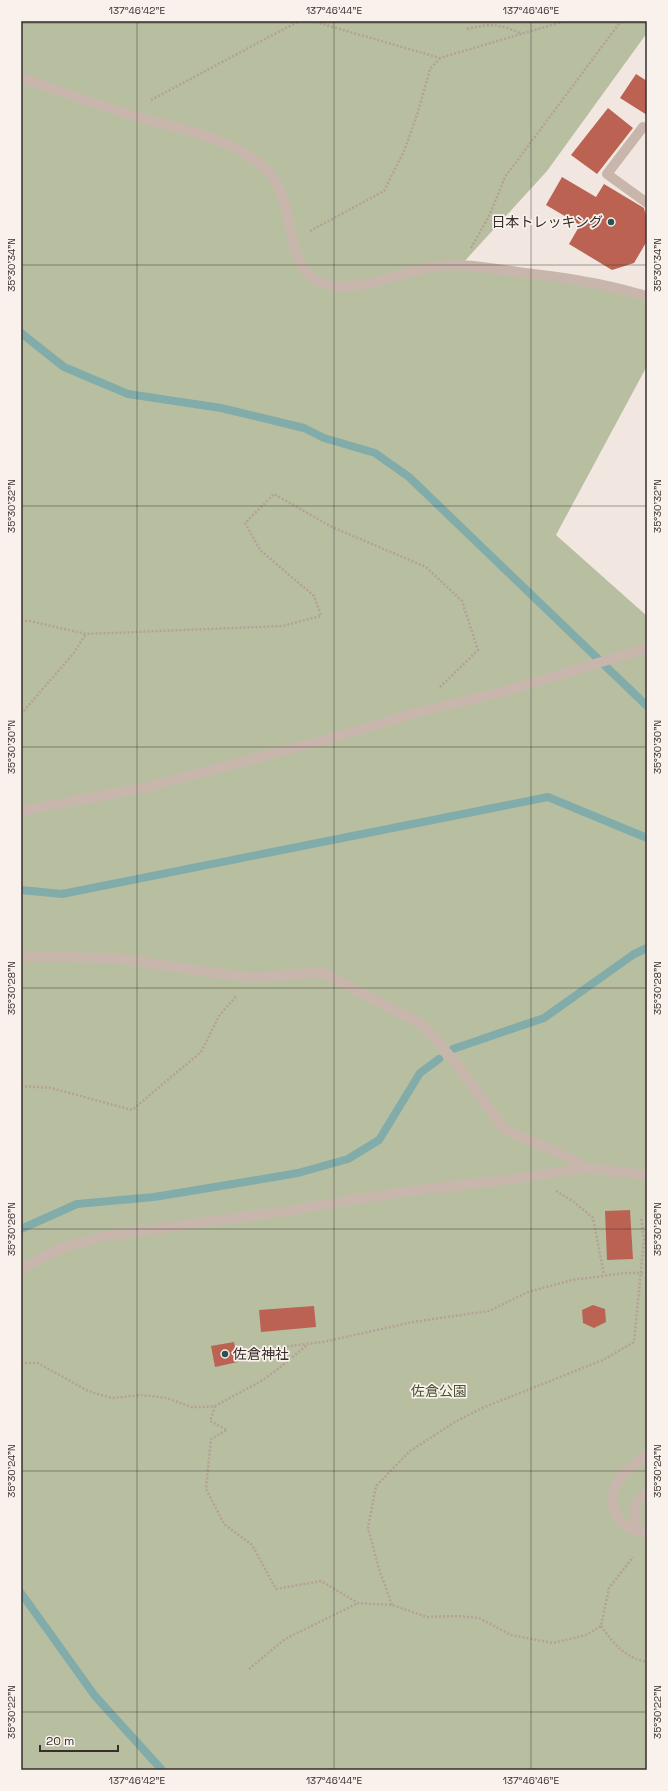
<svg xmlns="http://www.w3.org/2000/svg" width="668" height="1791" viewBox="0 0 668 1791" font-family="'Space Grotesk','Noto Sans JP',sans-serif">
  <style>
    .green { fill: #b8bfa1 }
    .lines { fill: none; stroke-linecap: round; stroke-linejoin: round }
    .stream { stroke: #81aca9; stroke-width: 8 }
    .building { fill: #bb6253 }
    .path { stroke: #b4a097; stroke-width: 2.5; stroke-dasharray: 2 2; stroke-linecap: butt }
    .minor { stroke: #c8b6ac; stroke-width: 10 }
    .ticks { fill: none; stroke: #372d2b; stroke-width: 1; stroke-opacity: 0.45 }
    .poi-dot { fill: #245553; stroke: #f9f1ec; stroke-width: 1.5 }
    .labels { text-anchor: middle; dominant-baseline: central; stroke-width: 3.5; stroke-linejoin: round; paint-order: stroke }
    .poi-label { font-size: 14px; fill: #372d2b; stroke: #f9f1ec; text-anchor: end }
    .park-label { font-size: 14px; fill: #4a5330; stroke: #f9f1ec }
    .neatline { fill: none; stroke: #372d2b; stroke-width: 1.5 }
    .ticks-label { font-size: 10px; text-anchor: middle; fill: #372d2b }
  </style>
  <rect width="100%" height="100%" fill="#f1e7e0"/>
  <path class="green" d="M21,21H647V33L547,171L462,264L647,296V366L556,535L647,616V1770H21Z"/>
  <g class="lines">
    <path class="stream" d="M21,333L64,367L128,394L221,408L304,428L324,438L375,453L409,477L647,706
      M21,890L62,894L548,797L647,838
      M453,1049L544,1018L634,954L647,948
      M21,1229L77,1204L154,1197L239,1183L298,1173L348,1159L379,1140L420,1073L439,1059
      M21,1593L95,1696L162,1770"/>
  </g>
  <path class="building" d="M636,74L647,81V115L620,98Z
    M608,108L633,128L597,174L571,155Z
    M562,177L596,197L604,184L644,208L647,220V241L634,263L612,270L569,244L580,225L546,205Z
    M630,1210L633,1259L607,1260L605,1211Z
    M593,1305L605,1309L606,1322L594,1328L583,1323L582,1310Z
    M314,1306L316,1327L261,1332L259,1310Z
    M234,1342L238,1362L215,1367L211,1346Z"/>
  <g class="lines">
    <path class="path" d="M312,21L440,58L565,21
      M467,29C490,23 501,24 522,34
      M151,100L299,21
      M310,231L384,191L404,151L418,112L430,69L440,58
      M471,248L490,214L505,177L621,21
      M21,621H29L86,634L282,626L321,616L314,596L260,550L245,523L274,494L332,527L426,567L462,601L478,650L439,688
      M21,714L73,654L86,634
      M21,1086L51,1088L132,1110L201,1052L219,1016L237,995
      M556,1191L574,1202L593,1218L604,1275
      M243,1352L323,1342L413,1322L489,1311L528,1292L572,1280L625,1273H647
      M21,1363H38L88,1391L112,1398L141,1395L167,1398L191,1407H204L215,1406L263,1380L283,1365L308,1344
      M215,1406L210,1421L227,1430L211,1439L206,1489L224,1524L252,1545L276,1589L321,1581L358,1603L392,1605L427,1617L457,1616L479,1618L511,1635L553,1643L586,1635L601,1626L609,1588L633,1557
      M392,1605L379,1569L368,1528L376,1486L410,1451L455,1422L482,1408L603,1360L634,1342L644,1239L641,1217
      M601,1626C613,1643 625,1658 647,1662
      M249,1669L285,1639L358,1603"/>
    <path class="minor" d="M21,78C57,90 92,103 128,114C174,128 229,136 266,169C298,199 282,265 318,281C355,297 394,273 431,267C462,262 488,268 518,272C541,275 564,277 587,282C607,285 627,291 647,296
      M647,128L643,127L607,174L647,203
      M21,811L143,788L336,737L411,714L502,692L647,648
      M21,956L113,958L252,978L321,972L423,1025L456,1063L504,1129L570,1158L586,1168
      M21,1269L63,1247L105,1236L286,1211L396,1193L527,1177L586,1168L647,1175
      M647,1455C638,1462 625,1470 619,1479C604,1503 619,1533 647,1532
      M637,1532C635,1514 631,1504 647,1492"/>
  </g>
  <path class="ticks" d="M137,21V1770M334,21V1770M531,21V1770M21,23H647M21,265H647M21,506H647M21,747H647M21,988H647M21,1229H647M21,1471H647M21,1712H647"/>
  <g class="poi-dot">
    <circle cx="611" cy="222" r="4"/>
    <circle cx="225" cy="1354" r="4"/>
  </g>
  <g class="labels">
    <g class="poi-label">
      <text x="603" y="222">日本トレッキング</text>
      <text x="233" y="1354" text-anchor="start">佐倉神社</text>
    </g>
    <g class="park-label">
      <text x="439" y="1391">佐倉公園</text>
    </g>
  </g>
  <rect width="668" height="1791" fill="none" stroke="#f9f1ec" stroke-width="44"/>
  <path d="M40 1745v6h78v-6" fill="none" stroke="#372d2b" stroke-width="2"/>
  <text x="46" y="1745" font-size="12" fill="#372d2b" stroke="#f9f1ec" stroke-width="3" paint-order="stroke">20 m</text>
  <rect x="22" y="22" width="624" height="1747" class="neatline"/>
  <g class="ticks-label">
    <text x="137" y="14">137°46'42"E</text>
    <text x="334" y="14">137°46'44"E</text>
    <text x="531" y="14">137°46'46"E</text>
    <text transform="translate(11 265) rotate(-90)" y="4">35°30'34"N</text>
    <text transform="translate(657 265) rotate(-90)" y="4">35°30'34"N</text>
    <text transform="translate(11 506) rotate(-90)" y="4">35°30'32"N</text>
    <text transform="translate(657 506) rotate(-90)" y="4">35°30'32"N</text>
    <text transform="translate(11 747) rotate(-90)" y="4">35°30'30"N</text>
    <text transform="translate(657 747) rotate(-90)" y="4">35°30'30"N</text>
    <text transform="translate(11 988) rotate(-90)" y="4">35°30'28"N</text>
    <text transform="translate(657 988) rotate(-90)" y="4">35°30'28"N</text>
    <text transform="translate(11 1229) rotate(-90)" y="4">35°30'26"N</text>
    <text transform="translate(657 1229) rotate(-90)" y="4">35°30'26"N</text>
    <text transform="translate(11 1471) rotate(-90)" y="4">35°30'24"N</text>
    <text transform="translate(657 1471) rotate(-90)" y="4">35°30'24"N</text>
    <text transform="translate(11 1712) rotate(-90)" y="4">35°30'22"N</text>
    <text transform="translate(657 1712) rotate(-90)" y="4">35°30'22"N</text>
    <text x="137" y="1784">137°46'42"E</text>
    <text x="334" y="1784">137°46'44"E</text>
    <text x="531" y="1784">137°46'46"E</text>
  </g>
</svg>
